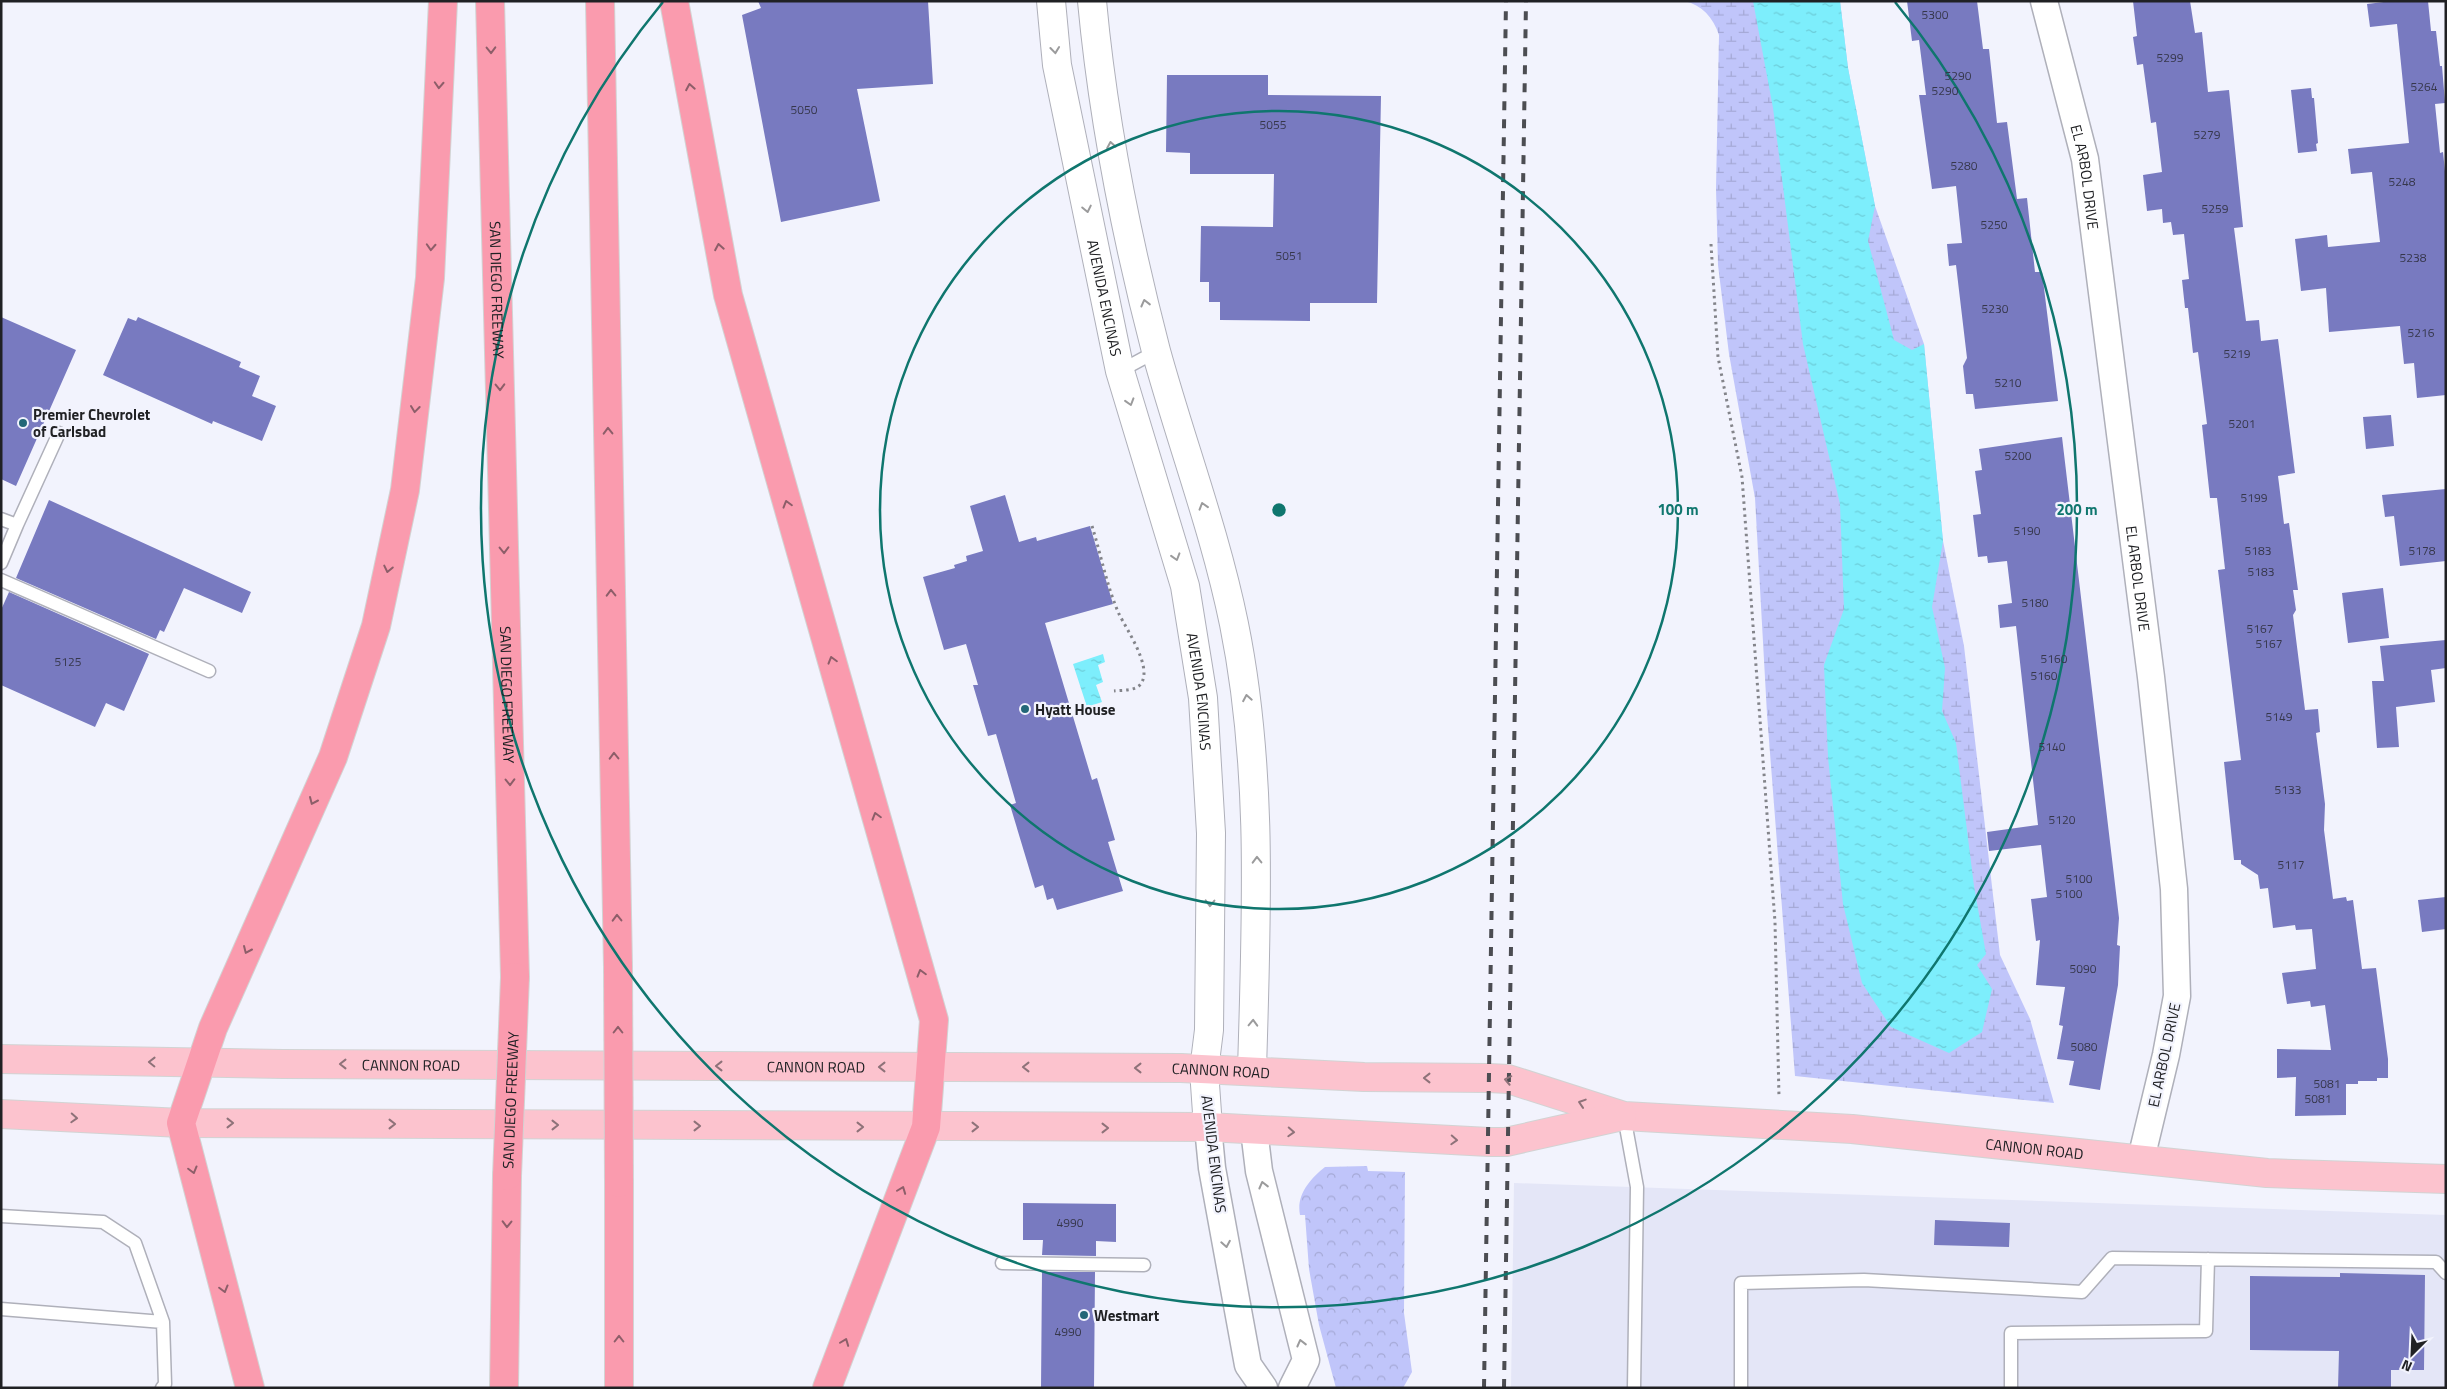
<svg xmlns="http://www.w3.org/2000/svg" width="2447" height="1389" viewBox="0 0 2447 1389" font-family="'Titillium Web',sans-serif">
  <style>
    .built { fill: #e4e6f7 }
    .forest { fill: url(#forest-crowns) }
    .wetland { fill: url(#wetland-marsh) }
    .water { fill: url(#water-ripples) }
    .building { fill: #787ac0 }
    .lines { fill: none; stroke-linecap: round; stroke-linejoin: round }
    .lane-casing { stroke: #afb0ba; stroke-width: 15 }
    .street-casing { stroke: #afb0ba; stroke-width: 29 }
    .secondary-casing { stroke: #afb0ba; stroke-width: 30 }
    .primary-casing { stroke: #d2d3d3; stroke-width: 30 }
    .highway-casing { stroke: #d2d3d3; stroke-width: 30 }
    .path { stroke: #83848a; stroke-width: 3; stroke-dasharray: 2.5 4; stroke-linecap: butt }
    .lane { stroke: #fff; stroke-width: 12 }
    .street { stroke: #fff; stroke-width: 26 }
    .secondary { stroke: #fff; stroke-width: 28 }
    .primary { stroke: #fcc3ce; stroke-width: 28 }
    .highway { stroke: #fa9bae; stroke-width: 28 }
    .rail { stroke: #4c4d52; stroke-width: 4; stroke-dasharray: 9 9; stroke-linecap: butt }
    .highway-bridge-casing { stroke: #d2d3d3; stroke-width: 30; stroke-linecap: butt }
    .highway-bridge { stroke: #fa9bae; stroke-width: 28 }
    .oneway { stroke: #8d5e69 }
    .oneway2 { stroke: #9b9b9c }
    .oneway3 { stroke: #8e7279 }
    .ring { fill: none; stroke: #0f766e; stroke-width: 2.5 }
    .poi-dot { fill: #236778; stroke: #f2f3fd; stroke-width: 2 }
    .labels { text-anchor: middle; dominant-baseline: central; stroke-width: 4.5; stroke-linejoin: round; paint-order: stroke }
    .number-label { font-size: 12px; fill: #36374b }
    .street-label { font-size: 15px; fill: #202124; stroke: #f2f3fd }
    .poi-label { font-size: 15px; font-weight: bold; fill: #202124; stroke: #f2f3fd; text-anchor: start }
    .centre { fill: #0f766e; stroke: #f2f3fd; stroke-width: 2.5 }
    .ring-label { font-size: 15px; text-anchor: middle; font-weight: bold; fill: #0f766e; stroke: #f2f3fd; stroke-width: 4.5; stroke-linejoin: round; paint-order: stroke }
  </style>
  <defs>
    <pattern id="forest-crowns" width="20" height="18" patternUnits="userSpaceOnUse" patternTransform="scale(1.25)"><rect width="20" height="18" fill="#c0c5fa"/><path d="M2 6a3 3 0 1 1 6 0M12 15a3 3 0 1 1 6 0" fill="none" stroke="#a5a9d6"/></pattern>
    <pattern id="wetland-marsh" width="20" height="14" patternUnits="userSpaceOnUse" patternTransform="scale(1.25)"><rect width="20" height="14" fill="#c0c5fa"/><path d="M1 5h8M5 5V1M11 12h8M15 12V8" fill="none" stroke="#a5a9d6"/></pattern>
    <pattern id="water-ripples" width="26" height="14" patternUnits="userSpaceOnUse" patternTransform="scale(1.25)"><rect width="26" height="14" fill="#7deefc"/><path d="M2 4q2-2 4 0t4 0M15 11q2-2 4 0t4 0" fill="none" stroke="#6cccd8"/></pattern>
  </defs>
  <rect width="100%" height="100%" fill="#f2f3fd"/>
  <path class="built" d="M1514,1183L2446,1215V1388H1511Z"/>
  <path class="forest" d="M1367,1166L1368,1171L1405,1172L1404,1313L1412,1372L1403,1388H1336L1319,1325L1309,1269L1305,1215H1300C1296,1195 1310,1179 1325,1167Z"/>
  <path class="wetland" d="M1684,1H1840L1848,68L1875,206L1924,344L1943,541L1964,646L2000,955L2030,1019L2054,1103L1795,1076L1767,714L1755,498L1729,354L1718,265L1716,189L1719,35C1713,17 1702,5 1684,1Z"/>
  <path class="water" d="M1753,1H1840L1848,68L1875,206L1868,241L1894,340L1912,350L1924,344L1943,541L1932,607L1945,668L1942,711L1956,743L1974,886L1986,954L1977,965L1992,989L1982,1032L1949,1053L1891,1027L1862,983L1843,904L1828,757L1824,665L1844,609L1840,504L1803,344L1773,108Z
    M1103,654L1105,662L1098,665L1103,682L1096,685L1102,702L1087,707L1073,664Z"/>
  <path class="building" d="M758,1H928L933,84L857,89L880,201L781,222L742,15L761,8Z
    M1907,1H1977L1983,49H1989L1997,123L2007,122L2017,199L2027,198L2035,272H2042L2058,401L1975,409L1973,394H1966L1963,366L1967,358L1956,265L1949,266L1947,244L1962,243L1956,186L1932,189L1919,95H1926L1919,40L1912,41Z
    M2133,1H2190L2195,33L2202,32L2208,92L2229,90L2243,227L2234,228L2246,321L2259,320L2261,341L2278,339L2295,473L2278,476L2284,524L2289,523L2298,590H2293L2296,610L2293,615L2305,710L2318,709L2320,732L2316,733L2325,804L2324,830L2333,899L2346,897L2347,901L2353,900L2362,969L2376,968L2388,1059V1078H2377V1081H2358V1084H2346V1115L2295,1116L2296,1077L2277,1078V1049L2331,1050L2325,1005L2311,1007L2310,1001L2287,1004L2282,973L2316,969L2312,929L2296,930L2295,925L2273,928L2268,888L2260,889L2258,875L2241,864V860H2234L2224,762L2241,760L2218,570L2225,569L2217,498H2210L2202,425L2207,424L2198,352L2193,353L2188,308H2185L2182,280L2189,279L2184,234L2173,235L2171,222L2163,223L2162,209L2147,211L2143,175L2162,172L2156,122L2151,123L2143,64L2137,65L2133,37L2137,36Z
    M2392,1H2428L2431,31H2436L2440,66H2442L2445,103L2435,104L2440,153L2443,152L2446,181V395L2417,398L2414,363L2404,364L2400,326L2329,332L2326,288L2301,291L2295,239L2327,235L2328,247L2380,242L2372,172L2351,174L2348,149L2409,143L2397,24L2370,27L2367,4Z
    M1167,75H1268V95L1381,96L1377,303H1310V321L1220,320V302H1209V282H1200L1201,226L1273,227L1274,174H1190V153L1166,152Z
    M2311,88L2312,98H2314L2318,143L2316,144L2317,151L2298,153L2291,90Z
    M1,317L76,350L16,486L1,479Z
    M138,317L241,362L239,367L260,376L252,396L276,406L262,441L213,421L212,424L103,375L128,318L136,321Z
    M2391,415L2394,446L2366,449L2363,417Z
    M2062,437L2119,918L2117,945L2120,946L2118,985L2100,1090L2069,1085L2074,1061L2057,1059L2063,1026L2059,1025L2065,987L2036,985L2040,940L2036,941L2031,899L2047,897L2041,845L1989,851L1987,832L2038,825L2016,626L2000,628L1998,605L2012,603L2007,561L1988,563L1987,556L1978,557L1973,515L1981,514L1975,471L1982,470L1979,449Z
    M2446,489V561L2400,566L2394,516L2385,517L2382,495Z
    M1005,495L1019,542L1036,537L1037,541L1090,526L1113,604L1045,623L1092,780L1097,778L1115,840L1108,842L1123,891L1057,910L1053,898L1047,900L1043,885L1035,888L1010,805L1016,803L996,734L988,736L973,685H978L966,644L944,650L923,577L955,568L954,565L967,561L966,556L983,551L970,506Z
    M49,500L251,592L242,613L184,588L164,632L160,630L156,639L16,578Z
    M2383,588L2389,638L2348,643L2342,593Z
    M9,592L149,654L124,711L106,703L95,727L1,685V610Z
    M2446,640V668L2431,670L2435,702L2396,707L2399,747L2377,748L2372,681H2384L2380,646Z
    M2446,897V929L2422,932L2418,900Z
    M1023,1203L1116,1204V1242L1096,1241V1256L1042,1255L1043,1240H1023Z
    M1935,1220L2010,1223L2009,1247L1934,1245Z
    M1042,1272H1095L1094,1388H1041Z
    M2340,1273L2425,1275L2424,1370H2391V1388H2338L2339,1351L2250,1350V1276L2340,1277Z"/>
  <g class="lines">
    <g class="lane-casing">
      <path id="lane" d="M1120,371L1157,351
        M1,519L17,525L59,433
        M1,563L17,525
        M1,580L209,671
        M1624,1116L1637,1187L1634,1388
        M1,1216L103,1222L135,1243L163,1322L165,1384L162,1388
        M1002,1263L1144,1265
        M1,1309L163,1322
        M1741,1388V1283L1864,1280L2082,1292L2112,1258L2436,1262L2446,1273
        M2011,1388V1333L2206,1331L2208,1259"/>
    </g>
    <g class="street-casing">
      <g id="street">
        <path id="s1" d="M2044,1L2085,159L2151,677L2174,889L2177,996L2166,1055L2141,1159"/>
        <path d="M1208,1127L1212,1168L1248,1365L1264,1388"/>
        <path d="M1254,1130L1259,1171L1306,1360L1292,1388"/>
      </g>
    </g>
    <g class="secondary-casing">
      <g id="secondary">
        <path id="s2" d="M1051,1L1057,65L1120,371L1185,586L1203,698L1211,833L1209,1030L1204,1070L1208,1127"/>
        <path d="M1092,1C1103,119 1126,236 1156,351C1181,442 1215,531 1234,624C1264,772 1256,922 1252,1071"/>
      </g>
    </g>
    <g class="primary-casing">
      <g id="primary">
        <path id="s3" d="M1,1059L283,1064L1181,1068L1364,1077L1489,1078L1508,1079L1624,1116L1852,1129L2267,1173L2446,1179"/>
        <path d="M1,1114L181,1123L1208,1127L1489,1142H1506L1622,1116"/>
      </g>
    </g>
    <g class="highway-casing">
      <g id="highway">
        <path id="s4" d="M490,1L515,977"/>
        <path d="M600,1L618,967"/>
        <path d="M674,1L728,295L934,1020L926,1127L827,1388"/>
        <path d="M619,1183V1388"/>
        <path d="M250,1388L181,1123L213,1028L333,757L376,626L405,490L430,278L443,1"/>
        <path d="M504,1388L507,1176"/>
      </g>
    </g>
    <path class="path" d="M1711,244L1718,357L1742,477L1775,922L1779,1097
      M1092,526C1101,555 1107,587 1119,614C1127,630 1151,665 1142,682C1138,691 1123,690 1114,691"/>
    <use href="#lane" class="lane"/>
    <use href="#street" class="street"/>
    <use href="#secondary" class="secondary"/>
    <use href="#primary" class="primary"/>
    <use href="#highway" class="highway"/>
    <path class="rail" d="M1484,1388L1506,1
      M1504,1388L1526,1"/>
    <g class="highway-bridge-casing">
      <g id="highway-bridge">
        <path d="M618,967L619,1183"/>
        <path id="s5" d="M507,1176L515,977"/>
      </g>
    </g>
    <use href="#highway-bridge" class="highway-bridge"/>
  </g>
  <defs><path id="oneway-chevron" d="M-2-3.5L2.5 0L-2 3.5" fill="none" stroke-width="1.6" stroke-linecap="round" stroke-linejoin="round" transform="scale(1.25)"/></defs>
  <g class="oneway">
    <use href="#oneway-chevron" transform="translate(491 50) rotate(89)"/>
    <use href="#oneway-chevron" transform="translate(439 85) rotate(93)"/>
    <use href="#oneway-chevron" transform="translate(690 87) rotate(-100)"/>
    <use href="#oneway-chevron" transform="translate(431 247) rotate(93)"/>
    <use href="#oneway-chevron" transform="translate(719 247) rotate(-100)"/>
    <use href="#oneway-chevron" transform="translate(500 387) rotate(89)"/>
    <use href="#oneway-chevron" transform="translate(415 409) rotate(97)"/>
    <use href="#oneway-chevron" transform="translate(608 431) rotate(-91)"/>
    <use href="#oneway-chevron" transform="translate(787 504) rotate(-106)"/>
    <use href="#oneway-chevron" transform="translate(504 550) rotate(89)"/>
    <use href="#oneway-chevron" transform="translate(388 569) rotate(102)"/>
    <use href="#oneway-chevron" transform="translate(611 593) rotate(-91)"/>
    <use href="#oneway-chevron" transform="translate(832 660) rotate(-106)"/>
    <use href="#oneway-chevron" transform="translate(614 756) rotate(-91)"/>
    <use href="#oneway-chevron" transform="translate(510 782) rotate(89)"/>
    <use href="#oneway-chevron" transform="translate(313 801) rotate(114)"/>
    <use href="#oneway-chevron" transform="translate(876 816) rotate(-106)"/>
    <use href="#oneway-chevron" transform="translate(617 918) rotate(-91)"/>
    <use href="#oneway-chevron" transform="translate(247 950) rotate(114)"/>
    <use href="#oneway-chevron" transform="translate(921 973) rotate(-106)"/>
    <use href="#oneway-chevron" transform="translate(618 1030) rotate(-90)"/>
    <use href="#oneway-chevron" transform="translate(193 1170) rotate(75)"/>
    <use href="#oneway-chevron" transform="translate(902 1190) rotate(-69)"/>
    <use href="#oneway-chevron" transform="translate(507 1224) rotate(91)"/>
    <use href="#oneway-chevron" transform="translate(224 1289) rotate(75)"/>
    <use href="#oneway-chevron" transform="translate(619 1339) rotate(-90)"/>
    <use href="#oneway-chevron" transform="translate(845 1342) rotate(-69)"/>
  </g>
  <g class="oneway2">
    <use href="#oneway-chevron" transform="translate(1055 50) rotate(84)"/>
    <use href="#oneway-chevron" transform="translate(1111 145) rotate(-100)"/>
    <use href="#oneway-chevron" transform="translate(1087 209) rotate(78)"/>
    <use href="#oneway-chevron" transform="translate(1145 303) rotate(-104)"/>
    <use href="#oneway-chevron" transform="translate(1130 402) rotate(73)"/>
    <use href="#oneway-chevron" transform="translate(1203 506) rotate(-107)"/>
    <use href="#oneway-chevron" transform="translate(1176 557) rotate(73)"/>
    <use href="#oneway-chevron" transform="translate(1247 698) rotate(-100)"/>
    <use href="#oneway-chevron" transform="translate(1257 860) rotate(-91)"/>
    <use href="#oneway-chevron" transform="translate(1210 903) rotate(91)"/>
    <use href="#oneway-chevron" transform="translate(1253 1023) rotate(-88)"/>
    <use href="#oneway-chevron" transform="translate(1263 1185) rotate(-104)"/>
    <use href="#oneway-chevron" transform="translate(1226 1244) rotate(80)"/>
    <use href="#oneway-chevron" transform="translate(1301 1343) rotate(-104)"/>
  </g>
  <g class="oneway3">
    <use href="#oneway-chevron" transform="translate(152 1062) rotate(-179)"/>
    <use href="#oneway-chevron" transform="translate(343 1064) rotate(-180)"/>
    <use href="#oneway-chevron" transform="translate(719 1066) rotate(-180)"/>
    <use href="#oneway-chevron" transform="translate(882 1067) rotate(-180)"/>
    <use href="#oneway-chevron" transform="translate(1026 1067) rotate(-180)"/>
    <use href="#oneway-chevron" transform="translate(1138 1068) rotate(-180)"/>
    <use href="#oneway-chevron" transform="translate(1427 1078) rotate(-180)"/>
    <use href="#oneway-chevron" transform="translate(1508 1080) rotate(-169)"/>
    <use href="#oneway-chevron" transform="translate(1582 1103) rotate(-162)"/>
    <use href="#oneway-chevron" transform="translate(74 1118) rotate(3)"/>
    <use href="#oneway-chevron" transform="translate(230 1123)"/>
    <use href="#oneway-chevron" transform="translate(392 1124)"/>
    <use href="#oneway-chevron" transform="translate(555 1125)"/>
    <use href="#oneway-chevron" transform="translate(697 1126)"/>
    <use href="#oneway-chevron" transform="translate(860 1127)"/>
    <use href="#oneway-chevron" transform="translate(975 1127)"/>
    <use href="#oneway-chevron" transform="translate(1105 1128)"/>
    <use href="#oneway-chevron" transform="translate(1291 1132) rotate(3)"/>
    <use href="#oneway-chevron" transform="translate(1454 1140) rotate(3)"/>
  </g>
  <g class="ring">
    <circle cx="1279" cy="510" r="399"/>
    <path d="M1895 2A798 798 0 1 1 663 2"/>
  </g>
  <g class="poi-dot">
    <circle cx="23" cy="423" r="5"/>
    <circle cx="1025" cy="709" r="5"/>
    <circle cx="1084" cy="1315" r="5"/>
  </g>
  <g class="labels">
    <g class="number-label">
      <text x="1935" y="14">5300</text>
      <text x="2170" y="57">5299</text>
      <text x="1958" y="75">5290</text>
      <text x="2424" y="86">5264</text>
      <text x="1945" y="90">5290</text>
      <text x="804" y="109">5050</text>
      <text x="1273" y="124">5055</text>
      <text x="2207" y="134">5279</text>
      <text x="1964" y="165">5280</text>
      <text x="2402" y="181">5248</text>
      <text x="2215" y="208">5259</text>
      <text x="1994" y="224">5250</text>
      <text x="1289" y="255">5051</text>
      <text x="2413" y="257">5238</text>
      <text x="1995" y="308">5230</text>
      <text x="2421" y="332">5216</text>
      <text x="2237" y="353">5219</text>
      <text x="2008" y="382">5210</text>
      <text x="2242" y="423">5201</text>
      <text x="2018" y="455">5200</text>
      <text x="2254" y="497">5199</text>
      <text x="2027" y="530">5190</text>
      <text x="2258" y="550">5183</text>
      <text x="2422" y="550">5178</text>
      <text x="2261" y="571">5183</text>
      <text x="2035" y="602">5180</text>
      <text x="2260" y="628">5167</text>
      <text x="2269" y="643">5167</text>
      <text x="2054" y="658">5160</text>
      <text x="68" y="661">5125</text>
      <text x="2044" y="675">5160</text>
      <text x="2279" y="716">5149</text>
      <text x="2052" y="746">5140</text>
      <text x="2288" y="789">5133</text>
      <text x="2062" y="819">5120</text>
      <text x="2291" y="864">5117</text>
      <text x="2079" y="878">5100</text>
      <text x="2069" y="893">5100</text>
      <text x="2083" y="968">5090</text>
      <text x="2084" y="1046">5080</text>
      <text x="2327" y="1083">5081</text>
      <text x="2318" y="1098">5081</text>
      <text x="1070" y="1222">4990</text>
      <text x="1068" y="1331">4990</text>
    </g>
    <g class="street-label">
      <text stroke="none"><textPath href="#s1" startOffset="181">EL ARBOL DRIVE</textPath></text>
      <text stroke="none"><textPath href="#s4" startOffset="289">SAN DIEGO FREEWAY</textPath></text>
      <text stroke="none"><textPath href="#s2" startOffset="302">AVENIDA ENCINAS</textPath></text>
      <text stroke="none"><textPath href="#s1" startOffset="586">EL ARBOL DRIVE</textPath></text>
      <text stroke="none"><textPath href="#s2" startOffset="708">AVENIDA ENCINAS</textPath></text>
      <text stroke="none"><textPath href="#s4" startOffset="694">SAN DIEGO FREEWAY</textPath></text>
      <text transform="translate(2164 1055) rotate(-78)">EL ARBOL DRIVE</text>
      <text stroke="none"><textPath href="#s3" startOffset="410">CANNON ROAD</textPath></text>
      <text stroke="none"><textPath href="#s3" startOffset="815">CANNON ROAD</textPath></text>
      <text stroke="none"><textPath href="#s3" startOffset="1220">CANNON ROAD</textPath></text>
      <text stroke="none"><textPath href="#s5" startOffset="76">SAN DIEGO FREEWAY</textPath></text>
      <text stroke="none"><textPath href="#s3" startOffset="2041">CANNON ROAD</textPath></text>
      <text transform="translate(1214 1154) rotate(83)">AVENIDA ENCINAS</text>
    </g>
    <g class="poi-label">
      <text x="33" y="414">Premier Chevrolet<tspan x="33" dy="17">of Carlsbad</tspan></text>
      <text x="1035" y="709">Hyatt House</text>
      <text x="1094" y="1315">Westmart</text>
    </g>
  </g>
  <circle cx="1279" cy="510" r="8" class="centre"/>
  <g class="ring-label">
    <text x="1678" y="515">100 m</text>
    <text x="2077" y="515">200 m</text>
  </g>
  <rect width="2447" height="1389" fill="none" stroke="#202124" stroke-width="5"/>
  <g transform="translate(2412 1354) rotate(204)" stroke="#f2f3fd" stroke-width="4" paint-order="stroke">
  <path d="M0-4L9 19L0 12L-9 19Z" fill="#202124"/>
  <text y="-8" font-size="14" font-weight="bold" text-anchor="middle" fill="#202124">N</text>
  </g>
</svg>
